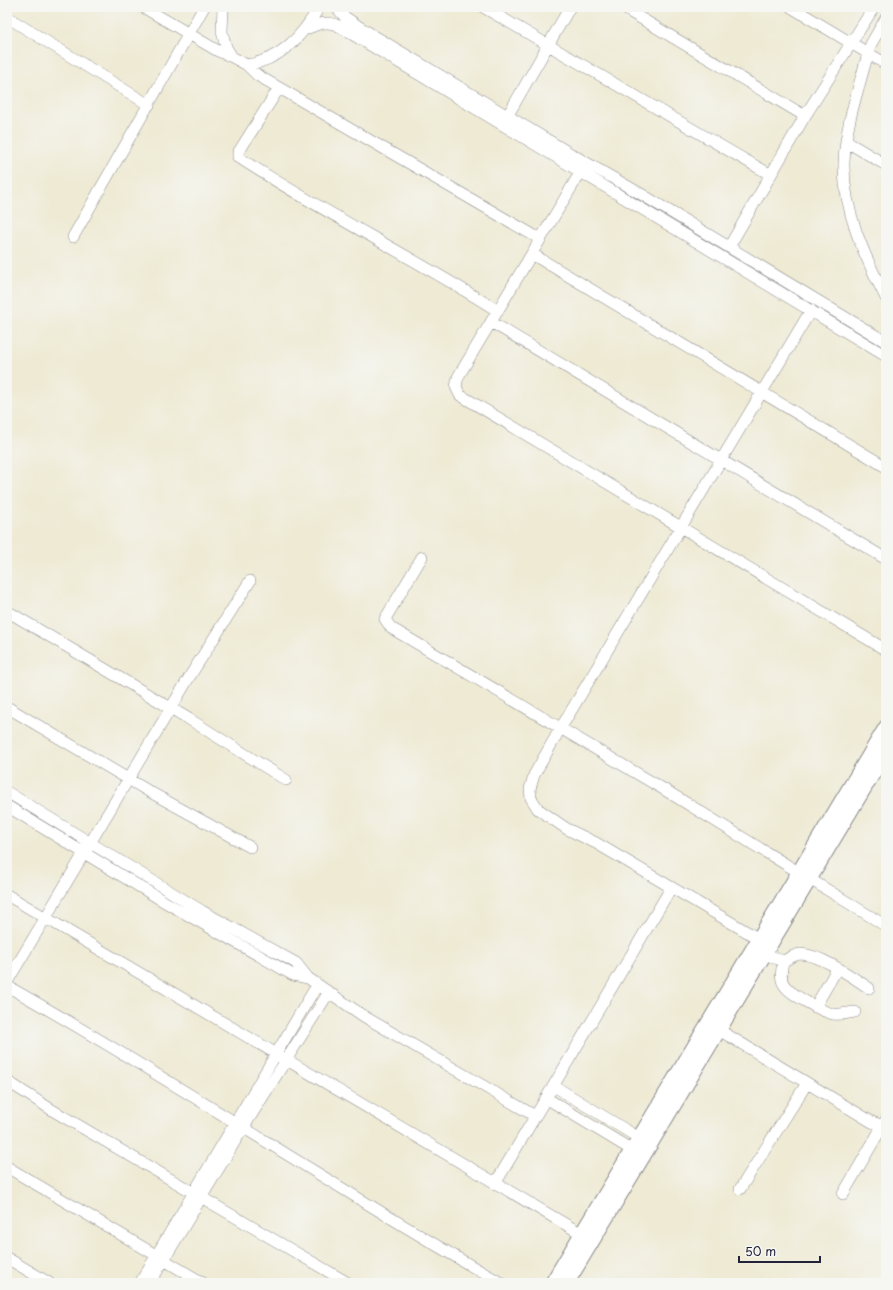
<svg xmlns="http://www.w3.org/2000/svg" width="893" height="1290" viewBox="0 0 893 1290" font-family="'Playpen Sans',sans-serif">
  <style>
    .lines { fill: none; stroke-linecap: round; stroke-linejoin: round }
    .minor-casing { stroke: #888688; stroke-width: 12 }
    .tertiary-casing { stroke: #888688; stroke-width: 16 }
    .minor { stroke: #fff; stroke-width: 11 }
    .tertiary { stroke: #fff; stroke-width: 14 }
  </style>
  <rect width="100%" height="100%" fill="#f6f6f2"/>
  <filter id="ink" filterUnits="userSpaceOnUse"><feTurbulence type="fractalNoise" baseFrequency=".025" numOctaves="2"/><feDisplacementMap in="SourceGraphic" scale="8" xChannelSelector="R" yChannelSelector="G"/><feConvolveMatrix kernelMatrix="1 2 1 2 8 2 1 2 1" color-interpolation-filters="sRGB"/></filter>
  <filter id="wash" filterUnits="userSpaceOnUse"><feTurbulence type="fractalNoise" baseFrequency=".012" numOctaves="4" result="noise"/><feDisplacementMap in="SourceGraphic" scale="16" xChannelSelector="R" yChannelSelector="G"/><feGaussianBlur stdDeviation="0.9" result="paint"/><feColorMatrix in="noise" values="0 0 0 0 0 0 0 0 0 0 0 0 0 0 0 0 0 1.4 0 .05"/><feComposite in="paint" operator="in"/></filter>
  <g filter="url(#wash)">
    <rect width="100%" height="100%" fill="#eeead4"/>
  </g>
  <g filter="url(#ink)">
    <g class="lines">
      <g class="minor-casing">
        <path id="minor" d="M143,7L218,51L232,57
          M223,7L222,32L226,47L232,57L247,65L257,75L540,239
          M336,7L345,17L361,28L571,154L641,194L886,342
          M483,7L771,175
          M622,7L805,116
          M791,7L886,64
          M7,17L149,105
          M886,18L871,44L868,53C859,88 845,126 844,163C843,211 865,257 886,298
          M304,30C316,25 325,20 337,25L886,356
          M247,65C281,60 303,36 319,7
          M279,88L238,153V157C322,212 413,257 498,311
          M508,115L570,7
          M847,142L886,165
          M580,173L458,377L456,387L460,395L886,650
          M73,237L204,7
          M729,247L805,116L874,7
          M532,254L886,467
          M491,322L886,559
          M422,557L385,619L391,628L665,790L886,926
          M7,611L189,719L286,780
          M7,707L150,792L250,847
          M7,792L202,911L296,963L308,978L365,1017L535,1116
          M7,806L165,902L293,975L308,978
          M7,895L582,1234
          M759,939L596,843L567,829L538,809L531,798L530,789L534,775L556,736L811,310
          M765,954L783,961C788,959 795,954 801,954C822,955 852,977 869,988
          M783,961C782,969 779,979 785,986C790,994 823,1012 833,1014C840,1015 848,1013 855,1012
          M7,982L190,676L250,581
          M7,986C174,1080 334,1188 501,1283
          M815,1007L837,969
          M719,1030L872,1122L886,1127
          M7,1081L52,1110L348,1283
          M554,1086L639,1138
          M546,1098L632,1150
          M7,1167L203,1283
          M495,1184L671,888
          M740,1189L807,1083
          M843,1194L886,1120
          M7,1258L49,1283
          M140,1283L317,985
          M150,1283L240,1133L329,992"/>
      </g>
      <g class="tertiary-casing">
        <path id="tertiary" d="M552,1283L886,727
          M567,1283L886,752"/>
      </g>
      <use href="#minor" class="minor"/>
      <use href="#tertiary" class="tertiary"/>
    </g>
  </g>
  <rect width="893" height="1290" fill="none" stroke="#f6f6f2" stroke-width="24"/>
  <path d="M739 1256v6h81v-6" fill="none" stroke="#22223b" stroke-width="2"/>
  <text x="745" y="1256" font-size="12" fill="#22223b" stroke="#f6f6f2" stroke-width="3" paint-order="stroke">50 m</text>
</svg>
